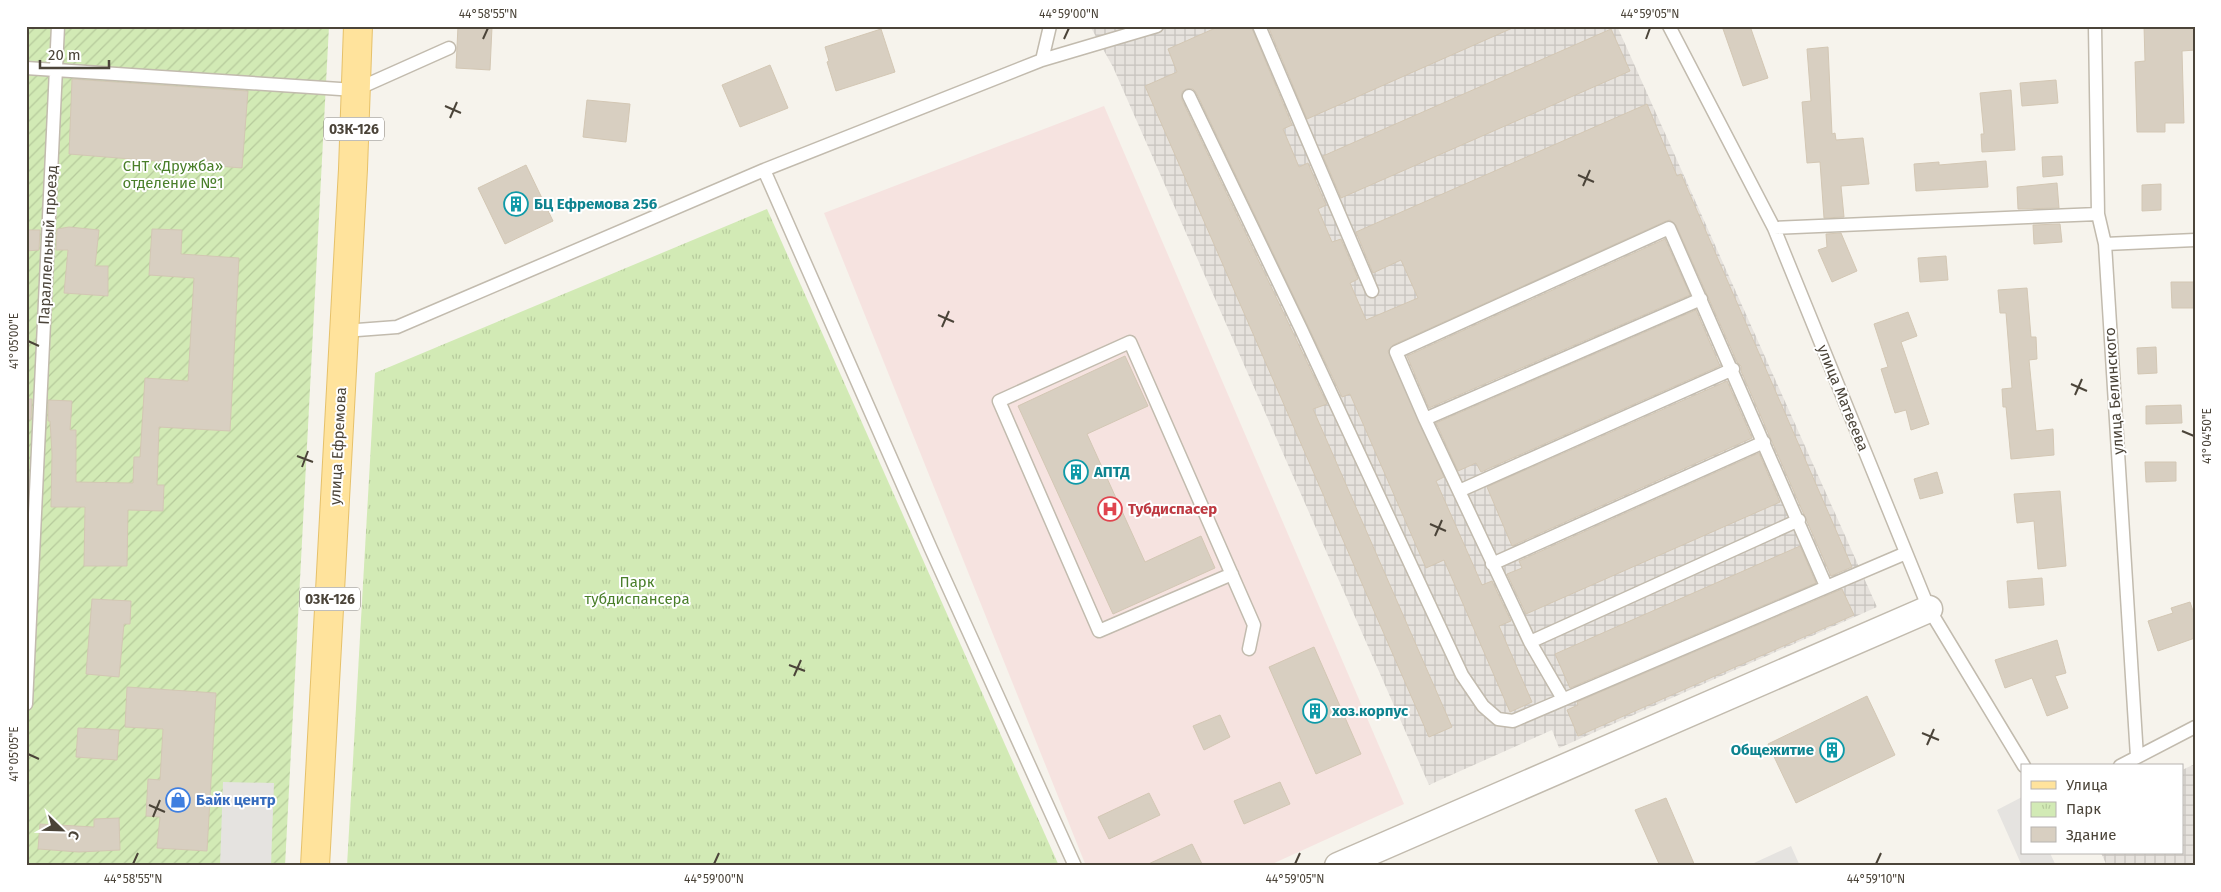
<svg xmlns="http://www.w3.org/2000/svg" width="2221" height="892" viewBox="0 0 2221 892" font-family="'Fira Sans',sans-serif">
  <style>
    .industrial { fill: url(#industrial-grid) }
    .medical { fill: #f6e3e0 }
    .park { fill: url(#park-tufts) }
    .garden { fill: url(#garden-furrows) }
    .parking { fill: #e5e3e0 }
    .building { fill: #d8cfc1; stroke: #d3c7b4 }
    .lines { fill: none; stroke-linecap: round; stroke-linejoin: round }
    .service-casing { stroke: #c2bbae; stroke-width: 15 }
    .minor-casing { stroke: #c2bbae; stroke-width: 29 }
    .primary-casing { stroke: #e6c16a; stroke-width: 30 }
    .service { stroke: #fff; stroke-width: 12 }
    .minor { stroke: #fff; stroke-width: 26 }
    .primary { stroke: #ffe39c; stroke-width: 28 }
    .ticks { fill: none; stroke: #4b4439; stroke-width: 2 }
    .labels { text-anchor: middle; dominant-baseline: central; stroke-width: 4; stroke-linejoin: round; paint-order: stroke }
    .shield { fill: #fff; stroke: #817c74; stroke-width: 1 }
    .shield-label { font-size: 14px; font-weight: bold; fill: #4b4439 }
    .park-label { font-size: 15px; fill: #4a7f2a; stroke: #fff }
    .culture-label { font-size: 15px; font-weight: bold; fill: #0d838f; stroke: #fff; text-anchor: start }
    .street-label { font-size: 15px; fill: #4b4439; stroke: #fff }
    .health-label { font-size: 15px; font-weight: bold; fill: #be3a42; stroke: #fff; text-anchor: start }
    .shop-label { font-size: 15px; font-weight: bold; fill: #366cbe; stroke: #fff; text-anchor: start }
    .neatline { fill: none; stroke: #4b4439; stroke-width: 2 }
    .ticks-label { font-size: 12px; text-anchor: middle; fill: #4b4439 }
  </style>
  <defs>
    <pattern id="industrial-grid" width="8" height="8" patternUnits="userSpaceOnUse" patternTransform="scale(1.25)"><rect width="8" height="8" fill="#e6e2dd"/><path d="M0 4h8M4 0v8" fill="none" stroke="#c7c3be"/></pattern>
    <pattern id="park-tufts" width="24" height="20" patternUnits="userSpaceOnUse" patternTransform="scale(1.25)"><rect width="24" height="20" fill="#d2eab5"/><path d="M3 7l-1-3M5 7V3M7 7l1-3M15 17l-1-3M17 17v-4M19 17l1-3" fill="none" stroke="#b6ca9c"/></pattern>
    <pattern id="garden-furrows" width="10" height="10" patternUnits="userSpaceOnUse" patternTransform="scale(1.25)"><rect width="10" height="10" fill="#d2eab5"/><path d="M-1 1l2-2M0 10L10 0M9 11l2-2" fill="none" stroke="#b6ca9c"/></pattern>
  </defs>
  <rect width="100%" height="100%" fill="#f6f3ec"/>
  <path class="industrial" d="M1090,26H1617L1877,607L1559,748L1552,730L1429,785L1113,67Z
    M2195,764V866H2107L2101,853H2182V770Z"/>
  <path class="medical" d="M1104,106L1404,804L1268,866H1086L824,213Z"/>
  <path class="park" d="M767,209L1059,866H347L375,373Z"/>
  <path class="garden" d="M26,26H329L285,866H26Z"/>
  <path class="parking" d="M223,782L274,783L271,866H220Z
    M2022,797V853H2050L2056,866H2022L1997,810Z
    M1791,846L1800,866H1747L1754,863Z"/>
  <path class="building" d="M458,26L492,27L490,70L456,68Z
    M1220,26H1251L1292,125L1283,129L1299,167L1308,163L1326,205L1318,209L1332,242L1341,239L1358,279L1350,283L1366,320L1418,298L1401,260L1373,273L1356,232L1647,104L1677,176L1681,174L1852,567L1831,576L1741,371V366L1737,362L1676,225L1670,220L1666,221L1393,345L1388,351L1444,477L1436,481L1482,585L1492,581L1511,621L1499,626L1532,702L1510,712L1444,560L1426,568L1350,394L1342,397L1196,92L1193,89H1186L1182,92V100L1327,404L1313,409L1452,727L1429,737L1145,86L1177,72L1168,49Z
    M1268,26H1517L1307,119Z
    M1722,26H1750L1768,78L1743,86Z
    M2144,26H2195V50L2182,51L2184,123H2165V132H2137L2135,62L2145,61Z
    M881,29L895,72L836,91L827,62L829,61L825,47Z
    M1611,29L1630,71L1341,198L1323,156Z
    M1828,47L1832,134L1835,133L1836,140L1863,138L1869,184L1841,186L1844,217L1824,218L1820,162L1807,163L1802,102L1811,101L1807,49Z
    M770,65L788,108L740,127L722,85Z
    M72,79L248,91L242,168L69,154Z
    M2056,80L2058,103L2022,106L2020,83Z
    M2011,90L2015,150L1982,152L1981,134H1984L1980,93Z
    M587,100L630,104L626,142L583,137Z
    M2062,156L2063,175L2043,177L2042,157Z
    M1986,161L1988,187L1916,191L1914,164L1939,162V165Z
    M526,165L553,221L505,244L478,188Z
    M2057,183L2059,208L2018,209L2017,187Z
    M2161,184V210L2142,211V185Z
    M2060,224L2062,242L2034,244L2033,225Z
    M69,227L99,230L95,266H108V296L64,293L68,250H56L57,229Z
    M152,229L182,230L181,254L239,258L230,431L159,427L157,485H164L163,511L128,510L127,566H84L85,507H51L52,454L50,421H48V400L72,401L70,430H76V482L133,483L134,457H140L145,378L188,381L194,278L149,275Z
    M26,230H40L39,250L26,251Z
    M1841,233L1857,271L1832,282L1818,250L1827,247L1826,234Z
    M1665,239L1690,295L1429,408L1407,356Z
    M1946,256L1948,280L1920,282L1918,258Z
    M2171,282H2195V308H2172Z
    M2027,288L2031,337H2036L2037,359L2029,360L2036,431L2053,429L2054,455L2011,459L2006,407H2003L2002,389L2012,388L2006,313H2000L1998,290Z
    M1696,310L1720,366L1481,472L1476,463L1458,471L1436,423Z
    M1908,312L1917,336L1901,342L1929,424L1911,430L1906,410L1895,413L1881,369L1888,367L1874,324Z
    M2156,347L2157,373L2138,374L2137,348Z
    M1125,356L1148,406L1087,434L1145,562L1201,536L1215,568L1113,614L1018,406Z
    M1727,381L1752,438L1512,546L1487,487Z
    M26,399H32L31,420L26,419Z
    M2181,405L2182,423L2146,424V406Z
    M1759,453L1780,502L1526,614L1507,574L1522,568L1519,561Z
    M2145,462H2176V481L2146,482Z
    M1937,472L1943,493L1920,499L1914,479Z
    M2060,491L2066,566L2038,569L2034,521L2017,523L2014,494Z
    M1800,546L1816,583L1570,688L1555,654Z
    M2042,578L2044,605L2009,608L2007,581Z
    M1842,589L1854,615L1578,736L1567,710L1578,705L1577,702Z
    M92,599L131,601L130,624H124L119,677L86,674Z
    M2190,602L2195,617V638L2158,651L2148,621L2173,613L2171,608Z
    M2057,640L2066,673L2055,676L2068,708L2047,716L2032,678L2005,688L1995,660Z
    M1314,647L1361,754L1316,774L1269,667Z
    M127,687L216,693L207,851L157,848L160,817L146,816L148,779L160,780L163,729L125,727Z
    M1867,696L1895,755L1796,803L1768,744Z
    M1220,715L1230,737L1204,750L1193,726Z
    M78,728L119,730L117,760L76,757Z
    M1280,782L1290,804L1244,824L1234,801Z
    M1149,793L1160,815L1109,839L1098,817Z
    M1666,798L1695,866H1660L1635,810Z
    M119,818L120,850L79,852L38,849L40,824L94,827V819Z
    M1192,844L1203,866H1144Z"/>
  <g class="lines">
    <g class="service-casing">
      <path id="service" d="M1259,26L1372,291
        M1669,26L1774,228L1929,609L2024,766
        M2095,26L2098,214L2105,244L2137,757
        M1042,60L1157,26
        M26,68L355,90L449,48
        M1189,96L1301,329L1462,675L1483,706L1498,719L1513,721L1906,553
        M764,170L931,549L1075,866
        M1774,228L2098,214
        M2105,244L2195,240
        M344,331L397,327L764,170L1042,60L1050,26
        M1425,419L1701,299
        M1459,491L1733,369
        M1492,564L1764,442
        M1232,574L1099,631L999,401L1130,342L1254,625L1249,649
        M1530,642L1799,520
        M1563,699L1530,642L1425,419L1396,352L1669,228L1826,586
        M26,704L58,26
        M2120,766L2195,727"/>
    </g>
    <g class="minor-casing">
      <path id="minor" d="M1338,866L1929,609"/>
    </g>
    <g class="primary-casing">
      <path id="primary" d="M315,866L353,169L358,26"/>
    </g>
    <use href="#service" class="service"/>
    <use href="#minor" class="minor"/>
    <use href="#primary" class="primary"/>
  </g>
  <path class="ticks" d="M483,39L488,28M1064,39L1069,28M1646,39L1650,28M445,106L461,113M450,118L457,102M1578,175L1594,182M1583,186L1590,170M938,315L954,322M942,327L949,311M28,341L39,346M2071,384L2087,391M2075,395L2082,379M2182,431L2194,436M297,456L313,462M302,467L308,451M1430,524L1446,531M1435,536L1442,520M789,665L805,671M794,676L801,660M1922,733L1939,740M1927,745L1934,729M28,754L39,759M149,805L165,812M153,817L160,800M133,864L138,853M714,864L719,853M1295,864L1300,853M1876,864L1881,853"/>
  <defs>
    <g id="building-ring" transform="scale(1.25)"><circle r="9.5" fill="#fff" stroke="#0f9aa8" stroke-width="1.5"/><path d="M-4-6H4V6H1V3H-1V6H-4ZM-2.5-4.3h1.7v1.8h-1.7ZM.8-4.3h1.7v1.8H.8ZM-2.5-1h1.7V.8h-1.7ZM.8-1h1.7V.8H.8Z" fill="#0f9aa8"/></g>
    <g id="hospital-ring" transform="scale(1.25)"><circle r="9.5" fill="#fff" stroke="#e0444e" stroke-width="1.5"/><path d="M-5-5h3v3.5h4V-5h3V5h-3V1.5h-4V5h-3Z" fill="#e0444e"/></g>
    <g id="shop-ring" transform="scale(1.25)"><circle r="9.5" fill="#fff" stroke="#3f7fe0" stroke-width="1.5"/><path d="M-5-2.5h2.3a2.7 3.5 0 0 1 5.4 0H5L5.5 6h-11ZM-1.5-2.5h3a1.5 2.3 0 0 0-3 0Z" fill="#3f7fe0"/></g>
  </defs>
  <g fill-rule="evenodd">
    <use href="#building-ring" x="516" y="204"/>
    <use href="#building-ring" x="1076" y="472"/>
    <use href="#hospital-ring" x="1110" y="509"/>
    <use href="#building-ring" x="1315" y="711"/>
    <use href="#building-ring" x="1832" y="750"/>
    <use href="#shop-ring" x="178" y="800"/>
  </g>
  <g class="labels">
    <g class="shield">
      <rect x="324" y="117.5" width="60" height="23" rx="4"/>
      <rect x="300" y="587.5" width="60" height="23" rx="4"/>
    </g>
    <g class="shield-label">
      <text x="354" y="129">03К-126</text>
      <text x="330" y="599">03К-126</text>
    </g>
    <g class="park-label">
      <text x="173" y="166">СНТ «Дружба»<tspan x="173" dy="17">отделение №1</tspan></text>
      <text x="637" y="582">Парк<tspan x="637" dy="17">тубдиспансера</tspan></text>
    </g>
    <g class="culture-label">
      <text x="534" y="204">БЦ Ефремова 256</text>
      <text x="1094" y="472">АПТД</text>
      <text x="1332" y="711">хоз.корпус</text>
      <text x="1814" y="750" text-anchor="end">Общежитие</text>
    </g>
    <g class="street-label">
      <text transform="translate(48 245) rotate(-87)">Параллельный проезд</text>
      <text transform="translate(2114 391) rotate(-94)">улица Белинского</text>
      <text transform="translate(1843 398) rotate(68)">улица Матвеева</text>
      <text transform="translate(338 446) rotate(-87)">улица Ефремова</text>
    </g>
    <g class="health-label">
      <text x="1128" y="509">Тубдиспасер</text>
    </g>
    <g class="shop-label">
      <text x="196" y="800">Байк центр</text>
    </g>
  </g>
  <rect width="2221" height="892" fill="none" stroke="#ffffff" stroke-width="55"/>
  <rect x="2021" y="764" width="162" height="90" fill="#ffffff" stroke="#b7b4b0"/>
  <rect x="2031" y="781" width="25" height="8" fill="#ffe39c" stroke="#b7b4b0"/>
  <text x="2066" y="790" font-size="15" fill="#4b4439">Улица</text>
  <rect x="2031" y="802" width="25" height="15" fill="url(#park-tufts)" stroke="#b7b4b0"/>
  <text x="2066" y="814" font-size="15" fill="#4b4439">Парк</text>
  <rect x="2031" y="827" width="25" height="15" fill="#d8cfc1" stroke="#b7b4b0"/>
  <text x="2066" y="840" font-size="15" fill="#4b4439">Здание</text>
  <g transform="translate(62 830) rotate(113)" stroke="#ffffff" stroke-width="4" paint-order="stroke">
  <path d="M0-4L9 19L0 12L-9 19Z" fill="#4b4439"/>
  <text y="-8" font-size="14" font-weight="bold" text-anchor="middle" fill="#4b4439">С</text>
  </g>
  <path d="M40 60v8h69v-8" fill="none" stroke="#4b4439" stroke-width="2.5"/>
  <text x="48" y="60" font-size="15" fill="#4b4439" stroke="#ffffff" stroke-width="4" paint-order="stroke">20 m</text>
  <rect x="28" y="28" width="2166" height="836" class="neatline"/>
  <g class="ticks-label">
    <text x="488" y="18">44°58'55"N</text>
    <text x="1069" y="18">44°59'00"N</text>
    <text x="1650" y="18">44°59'05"N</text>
    <text transform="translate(14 341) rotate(-90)" y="4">41°05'00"E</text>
    <text transform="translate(2207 436) rotate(-90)" y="4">41°04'50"E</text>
    <text transform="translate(14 754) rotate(-90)" y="4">41°05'05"E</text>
    <text x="133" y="883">44°58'55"N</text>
    <text x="714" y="883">44°59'00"N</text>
    <text x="1295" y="883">44°59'05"N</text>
    <text x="1876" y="883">44°59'10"N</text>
  </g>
</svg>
